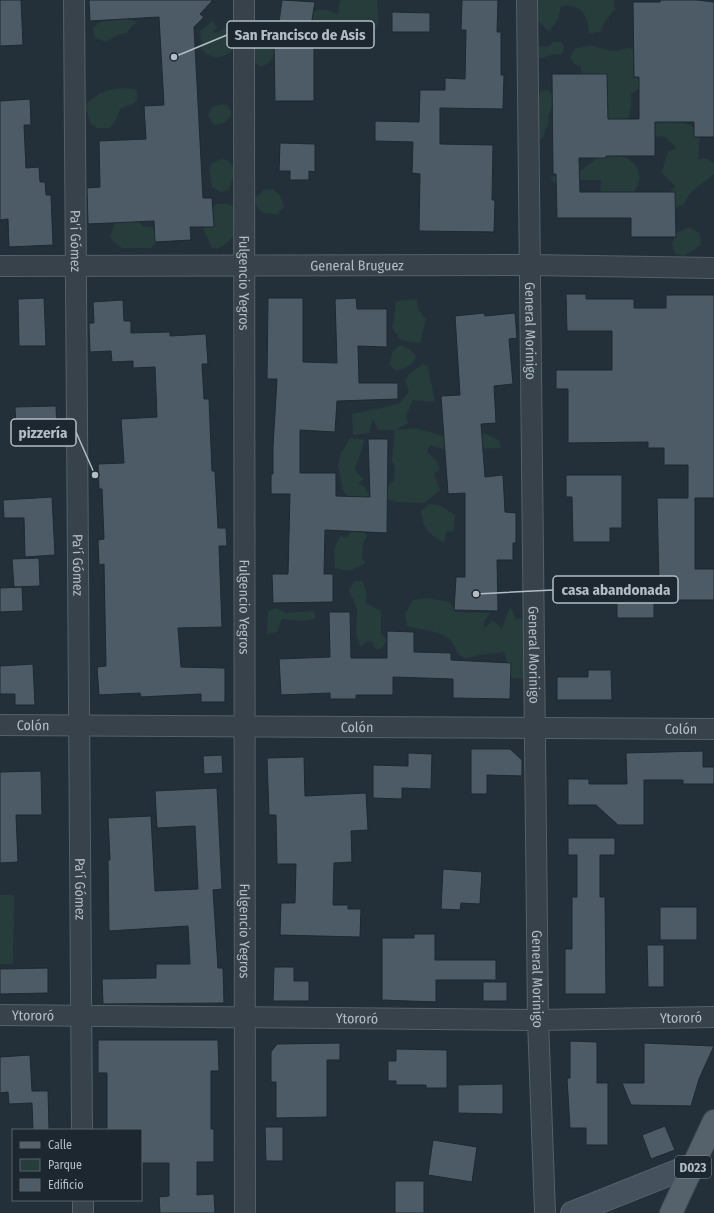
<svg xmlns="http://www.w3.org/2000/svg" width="714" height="1213" viewBox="0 0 714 1213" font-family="'Fira Sans Condensed',sans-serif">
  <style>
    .green { fill: #263d3c }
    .building { fill: #4c5b65; stroke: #1e2931 }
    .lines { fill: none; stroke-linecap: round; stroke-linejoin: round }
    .minor-casing { stroke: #556068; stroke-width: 22 }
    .secondary-casing { stroke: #556068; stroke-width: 24 }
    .primary-casing { stroke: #404b53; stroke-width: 24 }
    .minor { stroke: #37424b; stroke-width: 20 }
    .secondary { stroke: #45515d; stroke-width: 22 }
    .primary { stroke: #55616b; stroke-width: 22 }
    .labels { text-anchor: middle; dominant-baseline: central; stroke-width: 3; stroke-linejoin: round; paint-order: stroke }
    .shield { fill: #1c272f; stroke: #859099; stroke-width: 1 }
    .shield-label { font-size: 13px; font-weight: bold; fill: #b2bdc6 }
    .street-label { font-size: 14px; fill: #b2bdc6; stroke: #1c272f }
    .leader { fill: none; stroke: #b2bdc6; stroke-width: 1.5 }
    .callout-dot { fill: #b2bdc6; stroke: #1c272f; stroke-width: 1.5 }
    .callout { fill: #1c272f; stroke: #b2bdc6; stroke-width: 1.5 }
    .callout-label { font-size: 15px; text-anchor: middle; font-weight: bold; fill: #b2bdc6 }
  </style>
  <rect width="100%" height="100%" fill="#23303a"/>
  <path class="green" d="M341,0H377C378,11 381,27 371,35C360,44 323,39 315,28C313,24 312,17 311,13C322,7 327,9 338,15L339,4Z
    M528,0H614L615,9L604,23L601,31L589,34C588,15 582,4 561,6L558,19L549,32L537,20Z
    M124,18L137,22L131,27L127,33L120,34L106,42L95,38L93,28L100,22Z
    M213,21L217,27L213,33L218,32L226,27L231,28L236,32V46C226,59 213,61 202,50L200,31Z
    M266,25L272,26C278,40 278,63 260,67L253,60V42L255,32Z
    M554,42H561L564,46L563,52L561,55L556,54L537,59V46L547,47Z
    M590,45C606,49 613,55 629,47L638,52L644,85L631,94C633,112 626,125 618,140L581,89V67L574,64L570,58L574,49Z
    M123,88L134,89L137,92L138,99L134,103L120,109L117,118L110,128H97L90,123L85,105C100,92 104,90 123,88Z
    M548,90L557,99L548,116L549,122L542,139H538L537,99L541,91Z
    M223,104L227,105L231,111V116L224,123L214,125L208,115L212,107Z
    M659,121C673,121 693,121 701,135C697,146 700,150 698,159H708L714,163V174L690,193L684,204L678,206L671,213L668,194L675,186C671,180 665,178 662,171L668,151L677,149L666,137L654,136L650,126Z
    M614,154C637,160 646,171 634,193L600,196L601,180H566L555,183L550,178L561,173L574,175L602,155Z
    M221,159L229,161L235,170L229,190L221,192L212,187L209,169L212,163Z
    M272,189L280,195L284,206L278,214C263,214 259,213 254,199L264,190Z
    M217,204H228L236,208L237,226L232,238L223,246L217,249L212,248L202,226L208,210Z
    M116,218L138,219L142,226L152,227L158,232V240L151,248H122L110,238Z
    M689,227L700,233L701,245L684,256L675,254L672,244L676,233Z
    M417,299L418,309L426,320L420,343L401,340L392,328C395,319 394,311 396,301Z
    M400,345L410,349L416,357C412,365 404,371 394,370L390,365L392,352Z
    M423,364L428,367L435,402L413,400L406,416L408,423L396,430L415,428L450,438L471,428L499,440L501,448L447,450L430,445L427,452L436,460L440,469L434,474L440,490L424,503L395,502L384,497L385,489L394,481L395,468L392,460L395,430H378L373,419L369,433L353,435L352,414L399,404L409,392L405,381L410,373Z
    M350,438L364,440L362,449L355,468L357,473L364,479L358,483L365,487L371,499L362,528L367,536L363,543L362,559L366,563L349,571L335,568C334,555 333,546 340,536L347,537L351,532L360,528L351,501L343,490L338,465L341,453Z
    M429,504L439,505L455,515L454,531L446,532L444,543C429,534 423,529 421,511Z
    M354,581H363L367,596L366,603L381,611V633L387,640L381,649H375L373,643L368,641L361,647C355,636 356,626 357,614C358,607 351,596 349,590Z
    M427,598L450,602L455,612L490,613L484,622V629L493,620L502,629L510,606L516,619L525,618V679L511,678L504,652L474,656L465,659L457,653C452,629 426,632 407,626L405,614L413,600Z
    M276,608L287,613L314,611L315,619L301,621L282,619L277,632L267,634L268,611Z
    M0,895H14L13,964H0Z"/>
  <path class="building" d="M0,0H21L23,45L0,46Z
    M89,0H213L200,14L204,17L194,27L203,198H212L214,227H190L191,240L155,242L154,221L88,224L87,188L100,187L99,141L146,139L144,106L164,105L159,17L90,21Z
    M282,0L315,2L309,37H314V101H275L274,37H277Z
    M462,0H498L497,32H501V75H504L503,109L440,108V144L493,145L492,200H495L494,232L419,231L420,174L412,173L413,142L375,141V121L419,122L420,90H445V78L465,79L466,30H461Z
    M661,0H697L714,2V137H694V122H655V156H606V158H579L580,192H675L676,237H631V218H557L556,174H553L552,74H607L608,119H639V77H634L633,2H660Z
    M392,12L430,13V32H392Z
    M30,99L31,125H24L26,168L39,167L40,182H45L46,195H51L53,245L9,247L8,219L0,220V101Z
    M280,143L315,144V172L309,171V180H290V171H279Z
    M566,294H586V299H634V308H666V295H714V498H695V569H714V600H654V618H617V583H659L657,498H688V465H664V448H648V442L568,443V389H556V370H612V331H567Z
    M44,298L46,346H19L18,299Z
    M268,298H303V362L337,363L335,299L356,298L357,309H387V347L358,346L359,383H398V399L337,401L335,432L300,430V473H336V496L370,497L368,439H388L387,533L325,530L324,574H333V602L273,603L272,574H288L290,494H271V474H273V447L277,379H267Z
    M123,300L124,321H131V333L170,332V336L206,334L208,364H202L204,399H209L212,471H215L218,528H226L227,546H219L222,627L178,628L181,667L225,668V702H201V694L141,697L140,693L99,695L97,667L106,666L104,564L99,565L98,540L104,539L102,489H99L98,464L124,463L121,419L157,417L155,367L133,368V361L112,362L111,351L90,352L89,323H94L93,302Z
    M484,313L485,316L515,313L517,338L509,339L513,384L494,386L496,423L481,424L485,477L503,475L505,512L516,513V543H513V560H497L498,611L454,610L456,577H465V493L448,494L441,396L460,395L455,316Z
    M56,406L57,429L16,430L15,407Z
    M566,475H622V528H610V542H573L572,497H566Z
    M52,497L55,555L25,557L24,518H4L3,500Z
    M39,558L40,586L14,587L12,559Z
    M22,587L23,611L0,612V588Z
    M329,612H350L351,658H387V631L414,632V652L451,653V660L511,663L510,699L453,698V679L393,677V695H356V699H330V693L281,695L279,659L330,657Z
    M33,664L35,705H15V694H0V666Z
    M588,670H611L612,700H557V677H588Z
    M471,749H510L522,760V776L487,775V794H471Z
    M703,751V767H714V784H683V780H644V825H618L596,805H568V779H589V784H627L626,753Z
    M408,753L432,754L431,789L402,788V799L373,798V765L408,766Z
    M222,755L223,773L204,774L203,756Z
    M304,757L305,796L366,793L368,830L351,831L352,862L334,863L333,905H348V909H361L360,937L280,935L281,903H295L296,864H277L276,815H269L267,758Z
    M41,771L42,815H16L18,862L0,863V772Z
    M217,788L222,889L213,890L218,968H223L224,1003L103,1004L102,979L156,978V964H190L188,926L109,931L108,860H110L108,818L151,816L155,891L198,889L195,826L157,828L155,791Z
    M568,838H615V855H600V897H605L606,994H565V949H572V897H577V855H568Z
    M443,869L482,872L480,904L461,903L460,910L441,909Z
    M660,907H697V940H660Z
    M414,934H435V960H496V980H436V1002L382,1000V938H414Z
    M647,945H664V987H648Z
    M274,967H294V981H309V1001H273Z
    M48,968V993L0,994V969Z
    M483,982H507V1001H483Z
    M98,1040H218L219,1071H211V1129H214V1162H197V1195L214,1194L215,1213H160L159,1197L169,1196V1163H141V1130H107V1073H98Z
    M570,1041L597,1042V1083H608V1145H586V1128H570L567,1078H570Z
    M340,1043V1060H327V1117L276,1118V1082H271V1052L277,1044Z
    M644,1043L714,1046L699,1079L691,1106L631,1105L622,1083H644Z
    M396,1049L447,1050V1088H426V1085H396V1081H388V1061H396Z
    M30,1055L32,1091H48L49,1130H33L32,1103L9,1104L8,1092L0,1093V1057Z
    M503,1084V1114L458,1113V1085Z
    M665,1126L675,1150L651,1159L642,1135Z
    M265,1127H283V1161H266Z
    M433,1140L477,1147L472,1182L428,1175Z
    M395,1181H424V1213H395Z"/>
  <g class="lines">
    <g class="minor-casing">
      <g id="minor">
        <path id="s1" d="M74,0L82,1130"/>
        <path id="s2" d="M244,0L245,1213"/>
        <path id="s3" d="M527,0L538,1020L545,1213"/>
        <path id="s4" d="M0,266L531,265L714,268"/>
        <path id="s5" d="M0,725L714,729"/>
        <path id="s6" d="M0,1015L538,1020L714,1017"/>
        <path d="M83,1200V1213"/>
      </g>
    </g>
    <g class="secondary-casing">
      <path id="secondary" d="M572,1213L695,1164"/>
    </g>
    <g class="primary-casing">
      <path id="primary" d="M671,1213L714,1121"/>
    </g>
    <use href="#minor" class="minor"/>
    <use href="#secondary" class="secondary"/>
    <use href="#primary" class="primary"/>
  </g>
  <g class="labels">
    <rect class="shield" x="675" y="1156" width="36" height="22" rx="3"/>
    <g class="shield-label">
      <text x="693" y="1167">D023</text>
    </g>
    <g class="street-label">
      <text stroke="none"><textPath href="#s1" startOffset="241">Pa'í Gómez</textPath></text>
      <text stroke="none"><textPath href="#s4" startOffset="357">General Bruguez</textPath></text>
      <text stroke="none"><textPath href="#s2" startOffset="283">Fulgencio Yegros</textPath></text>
      <text stroke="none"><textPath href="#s3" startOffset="331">General Morinigo</textPath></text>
      <text stroke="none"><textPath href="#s1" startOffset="565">Pa'í Gómez</textPath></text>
      <text stroke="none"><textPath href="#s2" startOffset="607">Fulgencio Yegros</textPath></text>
      <text stroke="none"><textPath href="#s3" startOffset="655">General Morinigo</textPath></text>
      <text stroke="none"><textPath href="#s5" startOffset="33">Colón</textPath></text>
      <text stroke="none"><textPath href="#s5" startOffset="357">Colón</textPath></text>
      <text stroke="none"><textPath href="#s5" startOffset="681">Colón</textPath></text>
      <text stroke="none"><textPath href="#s1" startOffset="889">Pa'í Gómez</textPath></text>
      <text stroke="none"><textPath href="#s2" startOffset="931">Fulgencio Yegros</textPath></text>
      <text stroke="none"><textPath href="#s3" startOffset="979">General Morinigo</textPath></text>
      <text stroke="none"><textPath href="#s6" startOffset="33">Ytororó</textPath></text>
      <text stroke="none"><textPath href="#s6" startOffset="357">Ytororó</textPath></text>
      <text stroke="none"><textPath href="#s6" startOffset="681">Ytororó</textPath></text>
    </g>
  </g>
  <path class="leader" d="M174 57L227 35M95 475L76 432M476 594L553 590"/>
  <g class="callout-dot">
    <circle cx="174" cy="57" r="4"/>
    <circle cx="95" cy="475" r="4"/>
    <circle cx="476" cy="594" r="4"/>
  </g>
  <g class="callout">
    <rect x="227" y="21" width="147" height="27" rx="4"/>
    <rect x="11" y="419" width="65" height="27" rx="4"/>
    <rect x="553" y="576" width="125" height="27" rx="4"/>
  </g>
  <g class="callout-label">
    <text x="300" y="40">San Francisco de Asis</text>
    <text x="43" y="438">pizzería</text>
    <text x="616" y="595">casa abandonada</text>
  </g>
  <rect x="12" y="1129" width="130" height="72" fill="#1c272f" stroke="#58636b"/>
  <rect x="20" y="1142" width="20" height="6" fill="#55616b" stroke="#58636b"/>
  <text x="48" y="1149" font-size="12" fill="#b2bdc6">Calle</text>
  <rect x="20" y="1159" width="20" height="12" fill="#263d3c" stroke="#58636b"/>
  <text x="48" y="1169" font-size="12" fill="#b2bdc6">Parque</text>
  <rect x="20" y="1179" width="20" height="12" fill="#4c5b65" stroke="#58636b"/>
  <text x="48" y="1189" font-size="12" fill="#b2bdc6">Edificio</text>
</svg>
